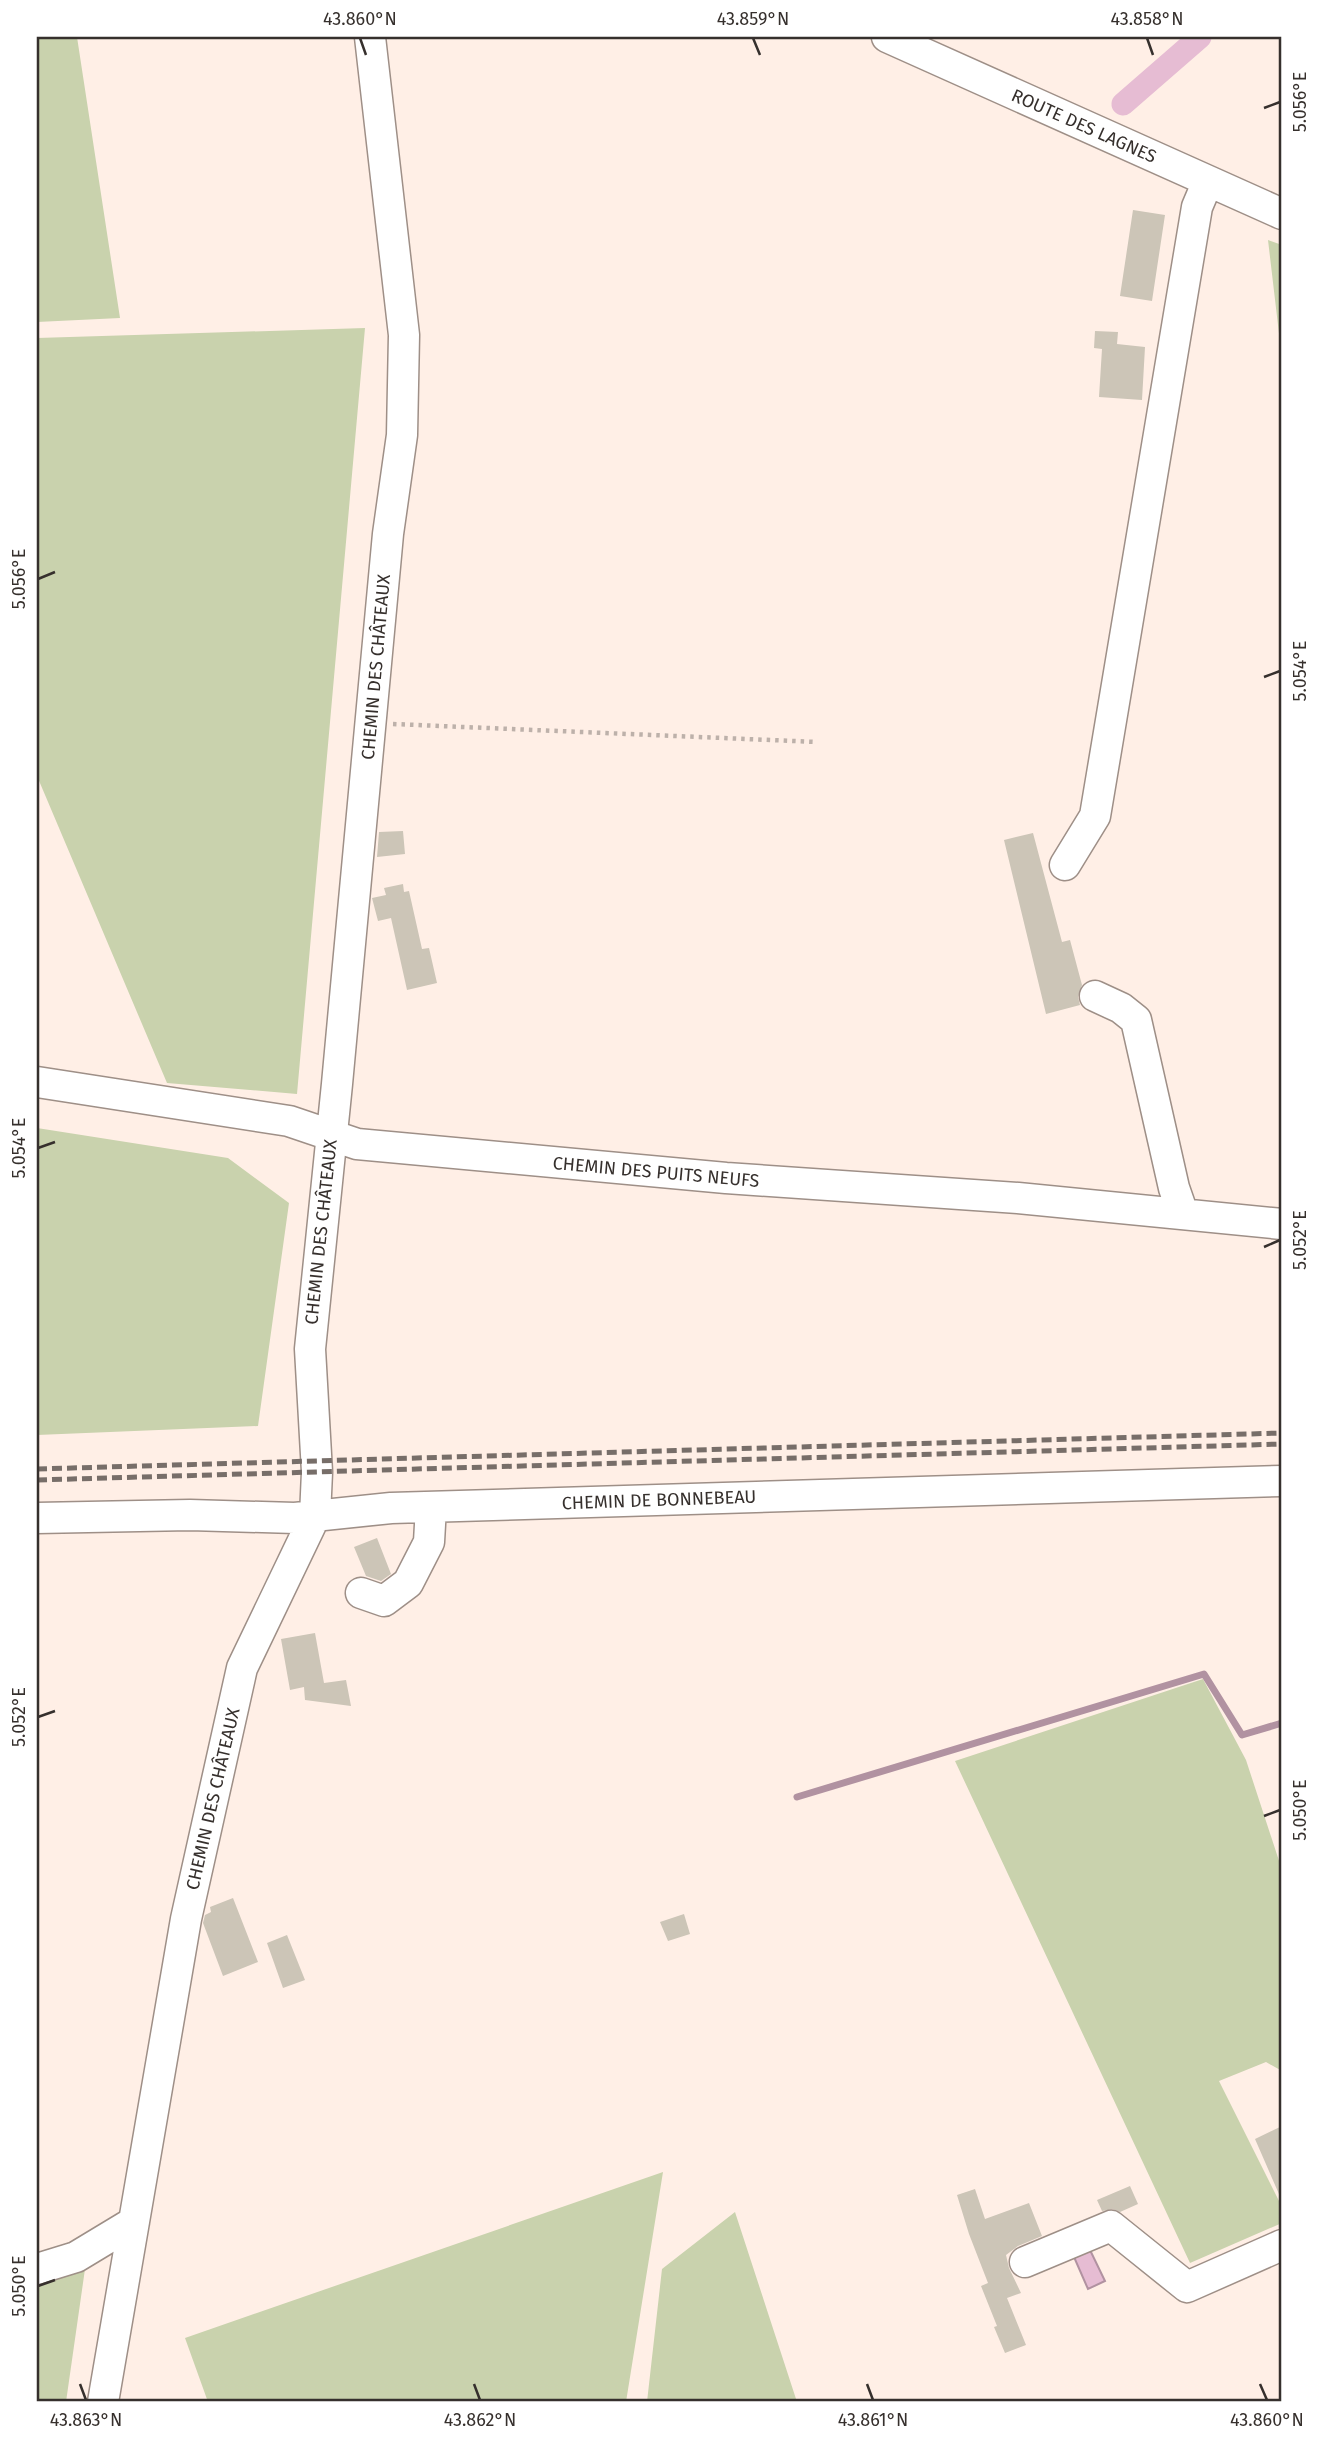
<svg xmlns="http://www.w3.org/2000/svg" width="1319" height="2439" viewBox="0 0 1319 2439" font-family="'Fira Sans',sans-serif">
  <style>
    .green { fill: #c9d2ad }
    .water { fill: #e6bcd3; stroke: #b192a1; stroke-width: 2 }
    .lines { fill: none; stroke-linecap: round; stroke-linejoin: round }
    .stream { stroke: #b192a1; stroke-width: 7 }
    .canal { stroke: #e6bcd3; stroke-width: 23 }
    .building { fill: #ccc5b7 }
    .minor-casing { stroke: #9e8f87; stroke-width: 33 }
    .path { stroke: #bdb1aa; stroke-width: 4.5; stroke-dasharray: 3.5 5; stroke-linecap: butt }
    .minor { stroke: #fff; stroke-width: 30 }
    .rail { stroke: #776e69; stroke-width: 5; stroke-dasharray: 10 5; stroke-linecap: butt }
    .ticks { fill: none; stroke: #36302d; stroke-width: 2.5 }
    .labels { text-anchor: middle; dominant-baseline: central; stroke-width: 6; stroke-linejoin: round; paint-order: stroke }
    .street-label { font-size: 18px; fill: #36302d; stroke: #fff }
    .neatline { fill: none; stroke: #36302d; stroke-width: 2.5 }
    .ticks-label { font-size: 18px; text-anchor: middle; fill: #36302d }
  </style>
  <rect width="100%" height="100%" fill="#ffefe6"/>
  <path class="green" d="M37,37H77L120,318L37,322Z
    M1268,240L1282,245V359Z
    M365,328L297,1094L167,1083L37,776V338Z
    M37,1128L228,1158L289,1203L258,1426L37,1435Z
    M1203,1679L1246,1760L1282,1870V2071L1266,2062L1219,2081L1282,2207V2223L1190,2263L955,1761Z
    M663,2172L626,2402H208L185,2338Z
    M735,2212L797,2402H647L662,2269Z
    M85,2269L66,2402H37V2287Z"/>
  <path class="water" d="M1090,2250L1105,2281L1088,2289L1074,2257Z"/>
  <g class="lines">
    <path class="stream" d="M797,1797L1204,1674L1242,1735L1282,1723"/>
    <path class="canal" d="M1123,104L1200,37"/>
  </g>
  <path class="building" d="M1133,210L1165,215L1152,301L1120,296Z
    M1095,331L1118,332L1117,344L1145,347L1142,400L1099,397L1102,349L1094,348Z
    M403,831L405,854L377,857L379,832Z
    M1033,833L1062,942L1070,940L1082,985L1078,997L1080,1005L1046,1014L1004,840Z
    M403,884L404,892L409,891L422,949L429,948L437,983L407,990L391,918L378,921L372,898L386,895L384,888Z
    M377,1538L391,1574L381,1581L366,1576L354,1547Z
    M315,1633L324,1683L346,1680L351,1706L305,1700L304,1687L290,1690L281,1639Z
    M233,1898L258,1962L223,1976L203,1923L205,1915L211,1912L210,1907Z
    M684,1914L690,1934L668,1941L660,1922Z
    M287,1935L305,1980L283,1988L267,1943Z
    M1282,2126V2201L1255,2139Z
    M1130,2186L1138,2204L1120,2212L1113,2209L1102,2211L1097,2200Z
    M975,2189L985,2219L1029,2203L1042,2236L1018,2246L1006,2255L1009,2268L1021,2293L1007,2298L1026,2345L1005,2353L994,2327L997,2326L981,2286L988,2283L969,2234L957,2195Z"/>
  <g class="lines">
    <g class="minor-casing">
      <path id="minor" d="M887,37L1282,214
        M1065,865L1095,816L1197,207L1208,181
        M1095,996L1121,1008L1136,1020L1174,1188L1183,1214
        M37,1082L289,1121L357,1144L726,1178L1018,1198L1282,1224
        M37,1518L190,1515L295,1518L391,1508L1282,1481
        M361,1593L384,1601L408,1583L429,1542L431,1507
        M1025,2262L1111,2226L1187,2287L1282,2245
        M37,2269L76,2257L134,2222
        M103,2402L186,1919L242,1668L315,1516L317,1472L310,1349L337,1084L388,534L402,435L404,335L370,37"/>
    </g>
    <path class="path" d="M393,724L817,742"/>
    <use href="#minor" class="minor"/>
    <path class="rail" d="M37,1469L1282,1433
      M37,1480L1282,1444"/>
  </g>
  <path class="ticks" d="M360,38L366,55M753,38L760,55M1147,38L1153,55M1264,108L1280,102M38,579L55,572M1264,677L1280,671M38,1148L55,1142M1264,1247L1280,1240M38,1717L55,1711M1264,1816L1280,1810M38,2286L55,2280M80,2384L86,2400M474,2384L480,2400M867,2384L873,2400M1260,2384L1267,2400"/>
  <g class="labels">
    <g class="street-label">
      <text transform="translate(1084 126) rotate(24)">ROUTE DES LAGNES</text>
      <text transform="translate(376 667) rotate(-85)">CHEMIN DES CHÂTEAUX</text>
      <text transform="translate(656 1172) rotate(5)">CHEMIN DES PUITS NEUFS</text>
      <text transform="translate(321 1232) rotate(-84)">CHEMIN DES CHÂTEAUX</text>
      <text transform="translate(659 1500) rotate(-2)">CHEMIN DE BONNEBEAU</text>
      <text transform="translate(213 1799) rotate(-77)">CHEMIN DES CHÂTEAUX</text>
    </g>
  </g>
  <rect width="1319" height="2439" fill="none" stroke="#ffffff" stroke-width="77"/>
  <rect x="38" y="38" width="1242" height="2362" class="neatline"/>
  <g class="ticks-label">
    <text x="360" y="25">43.860°N</text>
    <text x="753" y="25">43.859°N</text>
    <text x="1147" y="25">43.858°N</text>
    <text transform="translate(1300 102) rotate(-90)" y="6">5.056°E</text>
    <text transform="translate(19 579) rotate(-90)" y="6">5.056°E</text>
    <text transform="translate(1300 671) rotate(-90)" y="6">5.054°E</text>
    <text transform="translate(19 1148) rotate(-90)" y="6">5.054°E</text>
    <text transform="translate(1300 1240) rotate(-90)" y="6">5.052°E</text>
    <text transform="translate(19 1717) rotate(-90)" y="6">5.052°E</text>
    <text transform="translate(1300 1810) rotate(-90)" y="6">5.050°E</text>
    <text transform="translate(19 2286) rotate(-90)" y="6">5.050°E</text>
    <text x="86" y="2426">43.863°N</text>
    <text x="480" y="2426">43.862°N</text>
    <text x="873" y="2426">43.861°N</text>
    <text x="1267" y="2426">43.860°N</text>
  </g>
</svg>
